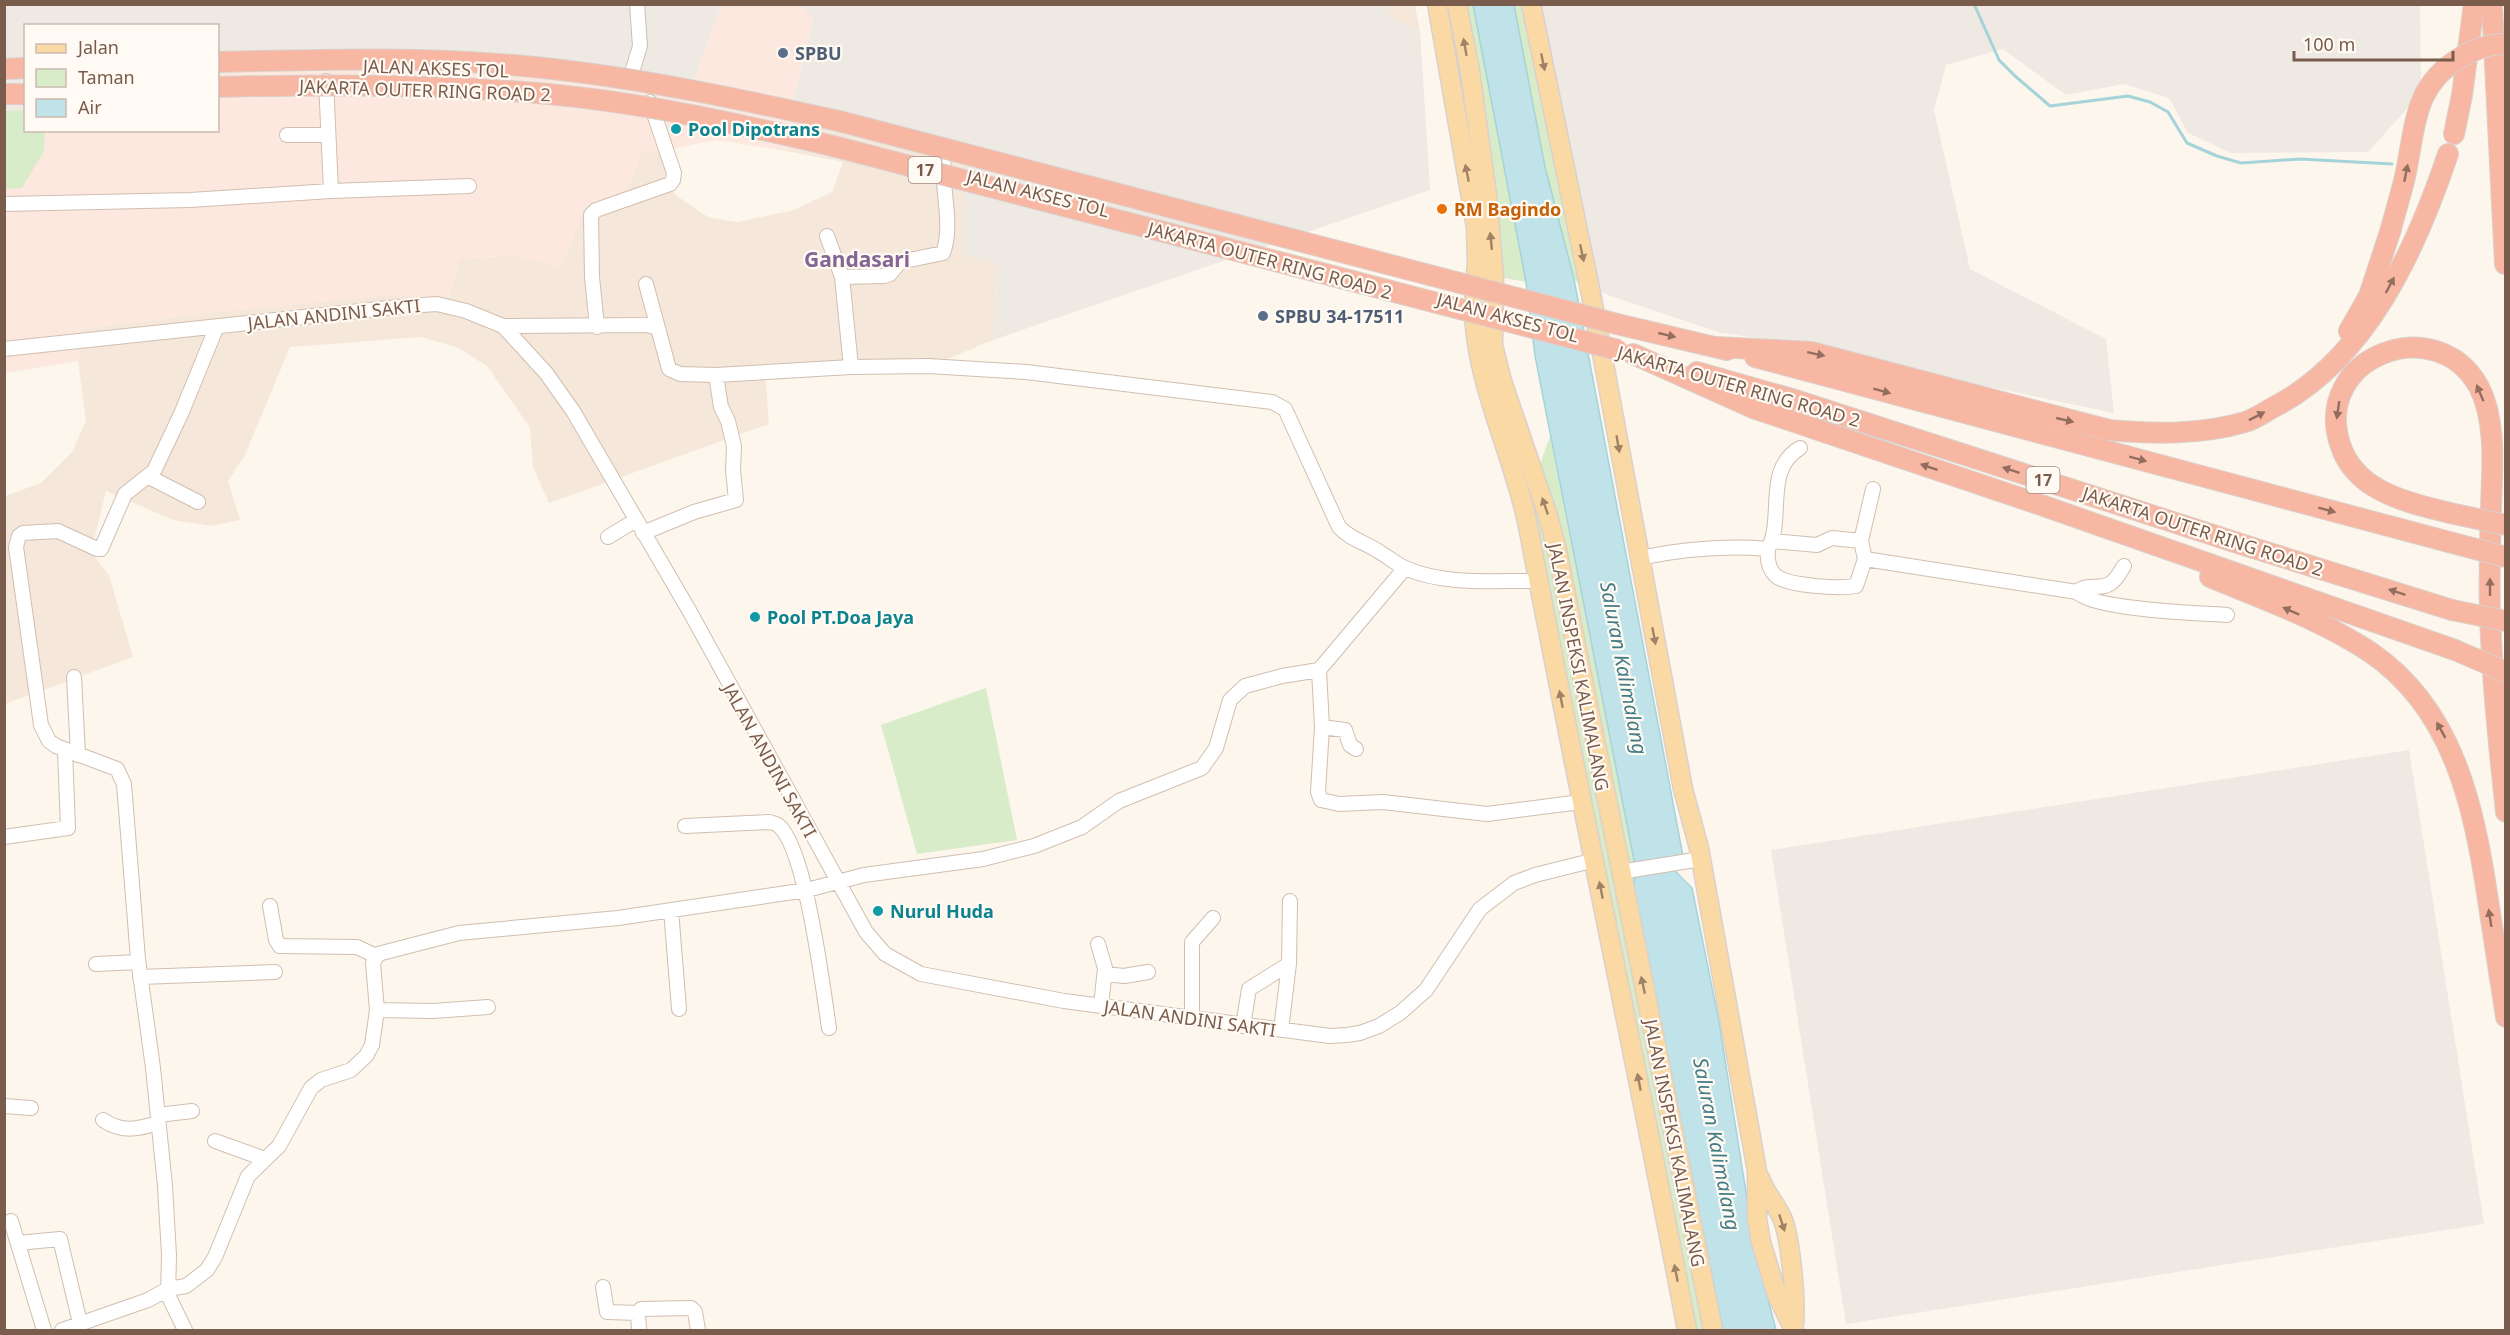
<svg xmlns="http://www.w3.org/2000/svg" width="2510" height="1335" viewBox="0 0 2510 1335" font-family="'Noto Sans',sans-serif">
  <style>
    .residential { fill: #f5e8da }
    .commercial { fill: #fde8e0 }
    .industrial { fill: #efe9e4 }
    .green { fill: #d8ecc9 }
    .water { fill: #bfe3e8; stroke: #a5d3da; stroke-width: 1.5 }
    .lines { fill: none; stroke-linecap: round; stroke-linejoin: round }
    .stream { stroke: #a5d3da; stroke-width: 3 }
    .minor-casing { stroke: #d1beb0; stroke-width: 16 }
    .major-casing { stroke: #dad1cd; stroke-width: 21 }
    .highway-casing { stroke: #dad1cd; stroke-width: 22 }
    .minor { stroke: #fff; stroke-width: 14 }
    .major { stroke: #fbd9a5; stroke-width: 18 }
    .highway { stroke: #f7b7a3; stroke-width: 20 }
    .highway-bridge-casing { stroke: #dad1cd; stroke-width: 22; stroke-linecap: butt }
    .highway-bridge { stroke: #f7b7a3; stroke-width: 20 }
    .oneway { fill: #a18267 }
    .oneway2 { fill: #936e5e }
    .service-dot { fill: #5c6f8a; stroke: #fffaf3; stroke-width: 2 }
    .culture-dot { fill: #0f9aa8; stroke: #fffaf3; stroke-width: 2 }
    .food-dot { fill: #e8710a; stroke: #fffaf3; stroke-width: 2 }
    .labels { text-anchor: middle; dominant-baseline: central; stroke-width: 4.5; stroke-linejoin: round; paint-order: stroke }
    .shield { fill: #fffaf3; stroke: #a28b7f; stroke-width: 1.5 }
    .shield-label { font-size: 16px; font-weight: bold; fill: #7a5c4d }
    .service-label { font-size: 18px; font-weight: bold; fill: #4e5e75; stroke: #fffaf3; text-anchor: start }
    .street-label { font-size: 18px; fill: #7a5c4d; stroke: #fffaf3 }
    .culture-label { font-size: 18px; font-weight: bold; fill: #0d838f; stroke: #fffaf3; text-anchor: start }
    .food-label { font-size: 18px; font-weight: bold; fill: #c56008; stroke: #fffaf3; text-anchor: start }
    .water-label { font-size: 20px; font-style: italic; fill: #437c86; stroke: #fffaf3 }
    .quarter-label { font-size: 21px; font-weight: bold; fill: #846695; stroke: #fffaf3 }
  </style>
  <rect width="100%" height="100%" fill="#fdf6ec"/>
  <path class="residential" d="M1387,5H1415L1420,32L1390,18Z
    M792,108L966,148L997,262L993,340L912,374L765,373L769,424L549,503L533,467L530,428L488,367L459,348L421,337L290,347L245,455L228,481L240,520L211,526L173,520L106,491L91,552L109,575L133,657L5,704V496L41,483L72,452L86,421L78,361L80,329L217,312L387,295L449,297L459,259L513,255L561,267L586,205L626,191L642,152L666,150L674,194L708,217L737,222L794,210L832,192L843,162L787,151Z"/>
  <path class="commercial" d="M722,5H800L813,17L792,108L787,151L716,140L666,150L642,152L626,191L586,205L561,267L513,255L459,259L449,297L387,295L217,312L80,329L78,361L5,373V189L22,188L43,151L45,131L218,130V58L693,81Z"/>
  <path class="industrial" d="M4,5H722L693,81L218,58V26H26L25,110L5,111Z
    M800,5H1387L1390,18L1420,32L1430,190L993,340L997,263L963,255L966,148L792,108L813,18Z
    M1534,5H2420L2421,93L2368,152L2231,153L2188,133L2169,98L2124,84L2066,95L2003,49L1946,65L1934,110L1970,269L2106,339L2114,413L1923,373L1810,345L1721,333L1593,290Z
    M2409,750L2484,1224L1846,1324L1771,850Z"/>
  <path class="green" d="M1457,5H1473L1526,282L1494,276Z
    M1514,5H1531L1591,294L1574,279L1545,167Z
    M25,110L26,130L45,131L44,151L22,188L5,189V111Z
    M1550,436L1636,870L1633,890L1723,1330H1687L1518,484L1535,478Z
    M986,688L1017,840L917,854L881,725Z"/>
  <path class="water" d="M1473,5H1514L1545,167L1574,279L1683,856L1673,860L1675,871L1692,888L1719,1022L1755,1249L1776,1330H1723L1633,890L1636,870L1535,356L1526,282Z"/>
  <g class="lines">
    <path class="stream" d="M1974,4L1999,60L2015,76L2050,106L2128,96L2150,102L2168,112L2187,143L2217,156L2241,163L2300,159L2392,164"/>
    <g class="minor-casing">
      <path id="minor" d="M326,81L331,191
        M629,82L640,46L637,4
        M287,135H328
        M4,204L190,200L331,191L469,186
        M827,236L842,277L851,367
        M842,277L884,276L890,274L900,262L943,253C954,224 940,185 944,155
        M646,284L658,328
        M503,326L648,325L658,328L669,369L680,374L716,375L851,367L928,366L1026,372L1272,402L1285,409L1339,527C1350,539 1364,542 1378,551C1387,556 1396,564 1405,568C1446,586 1495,580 1538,581
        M597,327L592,277L591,215L596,210L670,184L673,180L674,173L650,102
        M4,349L407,306L437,304L466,311L503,326L546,373L573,411L690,612L866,932L885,954L921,974L1064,1001L1330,1036L1347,1035L1360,1033L1379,1026L1400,1013L1426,990L1480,909L1514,883L1535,875L1595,860
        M149,477L198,502
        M643,533L694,512L736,500L733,470L734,446L728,421L721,407L716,375
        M608,537L636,520
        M1773,541L1817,545L1832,538L1861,541
        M1768,549C1767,559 1768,569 1776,576C1788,586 1840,589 1856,586L1865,559L1861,541L1873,489
        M1639,558C1683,549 1723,545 1768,549C1785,517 1763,470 1800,448
        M1865,559L2077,592C2094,610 2198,613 2227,615
        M2077,592C2088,582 2100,591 2111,583C2117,579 2120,572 2124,566
        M1319,670L1322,727L1318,792L1321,800L1339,804L1383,802L1487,814L1581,802
        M74,677L78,755
        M1322,727L1345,730L1350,745L1356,749
        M685,826L769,822C772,823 775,823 778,825C806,847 823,989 829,1028
        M4,837L68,828L65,751
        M1620,872L1701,859
        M270,906L276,940L280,946L357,947L376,956
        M671,910L679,1009
        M1098,944L1105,968L1101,1006
        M96,964L138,962
        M1105,974L1124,976L1148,972
        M140,977L275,972
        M377,1010L433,1011L488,1007
        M1192,1019V942L1213,918
        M1243,1026L1249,989L1289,964
        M1281,1030L1289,964L1290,901
        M4,1106L31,1108
        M158,1115L192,1111
        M103,1120C122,1133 138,1129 158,1123
        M215,1141L265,1159
        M11,1221L44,1330
        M18,1243L60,1239L80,1323
        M603,1287L607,1312L638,1313
        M62,1330L148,1300L168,1289L186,1286L207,1270L215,1257L248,1176L279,1146L311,1088L321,1080L351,1070L366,1056L372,1045L377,1010L373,963L378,954L459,933L618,918L807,890L864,875L983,859L1034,846L1082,827L1119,801L1202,768L1216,748L1230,700L1245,686L1282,676L1319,670L1405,568
        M185,1330L168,1295L169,1255L165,1186L153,1068L138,959L124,784L117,769L56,746L49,741L41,725L16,547L19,536L23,533L58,531L97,549H101L125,494L154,471L181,414L217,326
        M639,1330L638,1313L641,1309L691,1308L695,1312L698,1330"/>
    </g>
    <g class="major-casing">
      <path id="major" d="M1437,4L1476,227L1477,263L1474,294
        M1457,4L1470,71L1487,195L1494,276L1493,345L1502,381L1548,516L1557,550L1713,1330
        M1531,4L1591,294L1683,789L1699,848L1757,1171V1219L1761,1242L1777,1295L1794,1330
        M1474,308C1475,385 1515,456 1529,531C1579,798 1637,1064 1687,1330
        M1760,1178C1765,1193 1777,1205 1783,1220C1791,1242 1796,1299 1794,1324"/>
    </g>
    <g class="highway-casing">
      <path id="highway" d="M2492,4L2505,264
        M4,69L26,68
        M4,94H26
        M2454,134L2462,95L2474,4
        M1617,324L1727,350
        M2349,331L2369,296L2391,229
        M1716,347L1811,352L2109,430C2155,434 2201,435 2245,422C2255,419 2265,412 2274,407C2367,359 2416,249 2448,154
        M1633,354L1753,408L2044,506L2455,650
        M1755,357L2449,542
        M1697,372L1792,399L2247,546L2452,610
        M2450,513C2407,502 2355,492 2340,444C2312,357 2436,309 2479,387C2497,422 2492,470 2491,508C2490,543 2489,578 2490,613C2492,680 2499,746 2506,812
        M2210,577C2263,599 2322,620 2370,652C2454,709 2474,807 2488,900C2494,939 2500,978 2506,1017"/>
    </g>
    <use href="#minor" class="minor"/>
    <use href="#major" class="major"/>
    <use href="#highway" class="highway"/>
    <g class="highway-bridge-casing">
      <path id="highway-bridge" d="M218,62C329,59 442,56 553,69C650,80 744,100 839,121L1617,324
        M218,87C328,84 438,84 548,94C645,103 739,124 833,146L1618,350
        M2391,229C2395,213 2400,197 2404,181C2411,153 2412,122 2424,96C2438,67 2473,44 2505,44
        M2450,513L2506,525
        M2449,542L2506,557
        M2452,610L2506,621
        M2455,650L2506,672"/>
    </g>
    <use href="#highway-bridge" class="highway-bridge"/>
  </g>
  <defs><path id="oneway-solid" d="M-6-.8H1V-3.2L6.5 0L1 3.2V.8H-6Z" transform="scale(1.5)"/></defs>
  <g class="oneway">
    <use href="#oneway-solid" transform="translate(1465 47) rotate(-100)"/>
    <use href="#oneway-solid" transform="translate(1543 62) rotate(78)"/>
    <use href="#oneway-solid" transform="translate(1467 173) rotate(-101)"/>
    <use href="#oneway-solid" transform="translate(1491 241) rotate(-96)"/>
    <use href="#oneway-solid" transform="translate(1582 253) rotate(78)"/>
    <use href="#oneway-solid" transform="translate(1618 444) rotate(80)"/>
    <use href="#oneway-solid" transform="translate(1545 506) rotate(-109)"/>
    <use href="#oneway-solid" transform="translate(1654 636) rotate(79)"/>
    <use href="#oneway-solid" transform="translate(1561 699) rotate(-101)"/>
    <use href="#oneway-solid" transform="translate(1601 890) rotate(-101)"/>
    <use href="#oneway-solid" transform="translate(1643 985) rotate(-102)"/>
    <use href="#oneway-solid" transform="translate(1639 1082) rotate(-101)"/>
    <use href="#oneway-solid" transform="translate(1782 1223) rotate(72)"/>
    <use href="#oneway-solid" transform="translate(1676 1273) rotate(-101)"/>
  </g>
  <g class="oneway2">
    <use href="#oneway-solid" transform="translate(2406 173) rotate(-79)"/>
    <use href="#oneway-solid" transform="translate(2390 285) rotate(-62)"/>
    <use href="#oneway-solid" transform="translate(1667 335) rotate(13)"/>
    <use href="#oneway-solid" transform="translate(1816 354) rotate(12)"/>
    <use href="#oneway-solid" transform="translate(1882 391) rotate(15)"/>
    <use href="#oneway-solid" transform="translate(2480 393) rotate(-113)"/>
    <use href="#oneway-solid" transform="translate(2338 410) rotate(98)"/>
    <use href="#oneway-solid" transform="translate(2257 416) rotate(-27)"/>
    <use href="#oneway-solid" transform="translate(2065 420) rotate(13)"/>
    <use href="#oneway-solid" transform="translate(2138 459) rotate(15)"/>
    <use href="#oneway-solid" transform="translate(1929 467) rotate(-161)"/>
    <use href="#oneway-solid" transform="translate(2011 470) rotate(-162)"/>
    <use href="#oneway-solid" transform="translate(2327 510) rotate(15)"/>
    <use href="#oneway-solid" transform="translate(2490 587) rotate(-90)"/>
    <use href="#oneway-solid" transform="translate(2397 592) rotate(-162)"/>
    <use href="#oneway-solid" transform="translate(2291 611) rotate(-156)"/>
    <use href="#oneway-solid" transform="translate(2441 730) rotate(-119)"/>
    <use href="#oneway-solid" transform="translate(2490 918) rotate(-99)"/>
  </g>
  <g class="service-dot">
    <circle cx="783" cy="53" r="6"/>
    <circle cx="1263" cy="316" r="6"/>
  </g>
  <g class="culture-dot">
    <circle cx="676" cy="129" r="6"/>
    <circle cx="755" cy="617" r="6"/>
    <circle cx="878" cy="911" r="6"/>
  </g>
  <circle class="food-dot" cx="1442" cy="209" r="6"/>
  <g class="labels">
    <g class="shield">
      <rect x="908.5" y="157" width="33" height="26" rx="4.5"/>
      <rect x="2026.5" y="467" width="33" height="26" rx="4.5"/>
    </g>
    <g class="shield-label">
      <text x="925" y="170">17</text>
      <text x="2043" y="480">17</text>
    </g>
    <g class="service-label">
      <text x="795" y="53">SPBU</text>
      <text x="1275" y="316">SPBU 34-17511</text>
    </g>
    <g class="street-label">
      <text transform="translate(436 68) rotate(2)">JALAN AKSES TOL</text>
      <text transform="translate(425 90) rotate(2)">JAKARTA OUTER RING ROAD 2</text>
      <text transform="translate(1038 193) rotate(14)">JALAN AKSES TOL</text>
      <text transform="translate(1270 260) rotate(15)">JAKARTA OUTER RING ROAD 2</text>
      <text transform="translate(334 314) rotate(-6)">JALAN ANDINI SAKTI</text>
      <text transform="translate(1508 317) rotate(15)">JALAN AKSES TOL</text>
      <text transform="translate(1739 386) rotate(16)">JAKARTA OUTER RING ROAD 2</text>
      <text transform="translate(2203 531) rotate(18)">JAKARTA OUTER RING ROAD 2</text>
      <text transform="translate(1579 667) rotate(79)">JALAN INSPEKSI KALIMALANG</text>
      <text transform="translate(770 760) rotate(61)">JALAN ANDINI SAKTI</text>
      <text transform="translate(1190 1018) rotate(8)">JALAN ANDINI SAKTI</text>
      <text transform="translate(1675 1143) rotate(79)">JALAN INSPEKSI KALIMALANG</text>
    </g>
    <g class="culture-label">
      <text x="688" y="129">Pool Dipotrans</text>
      <text x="767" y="617">Pool PT.Doa Jaya</text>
      <text x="890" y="911">Nurul Huda</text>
    </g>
    <g class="food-label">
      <text x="1454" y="209">RM Bagindo</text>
    </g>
    <g class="water-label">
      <text transform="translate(1624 668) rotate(79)">Saluran Kalimalang</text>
      <text transform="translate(1717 1144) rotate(79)">Saluran Kalimalang</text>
    </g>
    <g class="quarter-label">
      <text x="857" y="259">Gandasari</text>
    </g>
  </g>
  <rect width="2510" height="1335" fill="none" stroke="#7a5c4d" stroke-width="12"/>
  <rect x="24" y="24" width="195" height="108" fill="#fffaf3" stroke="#cabbb1" stroke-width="1.5"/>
  <rect x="36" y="44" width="30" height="9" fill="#fbd9a5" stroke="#cabbb1" stroke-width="1.5"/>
  <text x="78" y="54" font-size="18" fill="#7a5c4d">Jalan</text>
  <rect x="36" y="69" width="30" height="18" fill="#d8ecc9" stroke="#cabbb1" stroke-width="1.5"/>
  <text x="78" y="84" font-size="18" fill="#7a5c4d">Taman</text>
  <rect x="36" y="99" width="30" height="18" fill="#bfe3e8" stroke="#cabbb1" stroke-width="1.5"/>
  <text x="78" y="114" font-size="18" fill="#7a5c4d">Air</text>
  <path d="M2294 51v9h159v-9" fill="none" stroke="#7a5c4d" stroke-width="3"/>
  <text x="2303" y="51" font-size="18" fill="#7a5c4d" stroke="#fffaf3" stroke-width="4.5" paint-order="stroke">100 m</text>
</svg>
